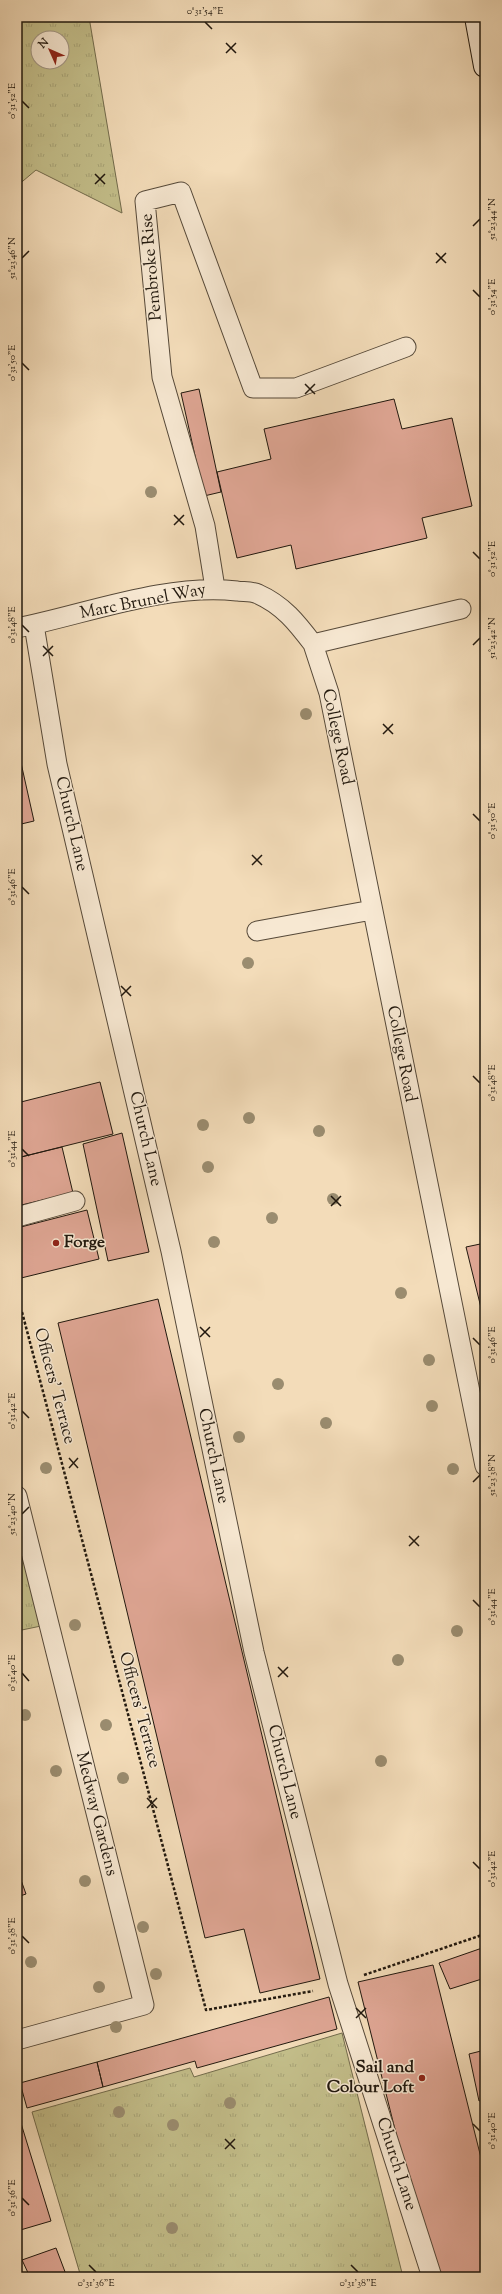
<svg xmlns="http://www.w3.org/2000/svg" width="502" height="2294" viewBox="0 0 502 2294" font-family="'Sorts Mill Goudy',serif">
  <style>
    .grass { fill: url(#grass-tufts); stroke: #726b4c; fill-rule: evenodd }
    .building { fill: #dfa694; stroke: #21180e }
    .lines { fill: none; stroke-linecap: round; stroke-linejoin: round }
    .lane-casing { stroke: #564939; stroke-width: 21 }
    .secondary-casing { stroke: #21180e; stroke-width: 24 }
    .path { stroke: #21180e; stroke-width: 2.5; stroke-dasharray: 3 2; stroke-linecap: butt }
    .lane { stroke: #f7e8d2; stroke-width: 19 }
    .secondary { stroke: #f7e8d2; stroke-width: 22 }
    .tree { fill: #9a8c6f }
    .ticks { fill: none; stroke: #21180e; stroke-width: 1.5 }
    .poi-dot { fill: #8f2418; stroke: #f7e8d2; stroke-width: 1.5 }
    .labels { text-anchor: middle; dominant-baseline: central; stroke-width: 3; stroke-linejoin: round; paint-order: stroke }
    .street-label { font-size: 17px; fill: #21180e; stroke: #f7e8d2 }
    .poi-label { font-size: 17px; font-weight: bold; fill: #21180e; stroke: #f7e8d2; text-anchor: start }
    .neatline { fill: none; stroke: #21180e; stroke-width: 1.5 }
    .ticks-label { font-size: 10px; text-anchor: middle; fill: #21180e }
  </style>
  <defs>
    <pattern id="grass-tufts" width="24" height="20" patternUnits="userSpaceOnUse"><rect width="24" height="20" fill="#c3be8a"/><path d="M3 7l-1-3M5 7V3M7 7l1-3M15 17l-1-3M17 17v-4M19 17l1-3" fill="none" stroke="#a7a376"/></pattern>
  </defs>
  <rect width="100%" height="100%" fill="#f3dcb9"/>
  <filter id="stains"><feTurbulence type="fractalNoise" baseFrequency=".005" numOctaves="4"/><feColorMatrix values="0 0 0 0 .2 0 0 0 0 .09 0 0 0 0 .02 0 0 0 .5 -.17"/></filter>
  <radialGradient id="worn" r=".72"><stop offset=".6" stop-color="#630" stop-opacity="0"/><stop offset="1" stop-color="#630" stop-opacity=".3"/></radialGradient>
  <path class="grass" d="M17,17H89L122,213L36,170L17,186ZM38,38H62V62H38Z
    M17,1530L41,1626L17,1631Z
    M342,2033L403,2277H81L32,2112L190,2068L194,2077Z"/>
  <path class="building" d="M199,389L221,492L204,496L181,393Z
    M394,399L402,429L452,418L472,506L422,518L427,538L296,569L291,545L237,558L217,472L271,459L264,429Z
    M17,745L34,821L17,825Z
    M100,1082L113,1134L17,1158V1103Z
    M122,1133L149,1252L108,1261L83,1144Z
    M62,1147L73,1193L17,1206V1158Z
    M87,1210L99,1259L17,1279V1228Z
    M485,1243V1324L466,1247Z
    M158,1299L320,1979L260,1993L244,1929L205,1938L58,1323Z
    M17,1869L26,1894L17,1897Z
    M485,1947V1978L450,1989L439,1963Z
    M433,1965L485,2174V2277H432L358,1982Z
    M329,1997L337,2029L197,2068L195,2061L103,2087L97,2062Z
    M485,2050V2099L479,2101L469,2054Z
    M97,2062L103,2087L27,2108L20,2083Z
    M20,2120L51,2221L17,2231V2121Z
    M56,2248L67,2277H30L22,2260Z"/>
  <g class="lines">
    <g class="lane-casing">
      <path id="lane" d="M215,588L205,526L162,377L145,201L181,192L253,388H296L406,347
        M34,625L57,764L171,1251L254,1652L338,1984L432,2277
        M17,628C87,614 165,583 237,591C243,592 252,591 258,594C283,605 297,623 313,644L461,609
        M313,644L329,693L485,1466
        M257,931L372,910
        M17,1217L75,1201
        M17,1496L144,2005L17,2040"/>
    </g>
    <g class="secondary-casing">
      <path id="secondary" d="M476,17L485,66"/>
    </g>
    <path class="path" d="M17,1312H22L206,2010L313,1991
      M364,1975L485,1934"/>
    <use href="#lane" class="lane"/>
    <use href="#secondary" class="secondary"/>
  </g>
  <g class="tree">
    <circle cx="151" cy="492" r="6"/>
    <circle cx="306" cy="714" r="6"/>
    <circle cx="248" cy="963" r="6"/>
    <circle cx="249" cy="1118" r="6"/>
    <circle cx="203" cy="1125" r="6"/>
    <circle cx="319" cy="1131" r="6"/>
    <circle cx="208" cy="1167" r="6"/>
    <circle cx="333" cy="1199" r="6"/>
    <circle cx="272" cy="1218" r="6"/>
    <circle cx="214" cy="1242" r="6"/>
    <circle cx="401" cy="1293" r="6"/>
    <circle cx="429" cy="1360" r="6"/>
    <circle cx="278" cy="1384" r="6"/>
    <circle cx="432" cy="1406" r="6"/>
    <circle cx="326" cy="1423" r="6"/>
    <circle cx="239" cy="1437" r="6"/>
    <circle cx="46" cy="1468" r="6"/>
    <circle cx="453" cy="1469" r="6"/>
    <circle cx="75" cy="1625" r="6"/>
    <circle cx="457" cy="1631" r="6"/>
    <circle cx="398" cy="1660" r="6"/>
    <circle cx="25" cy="1715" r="6"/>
    <circle cx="106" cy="1725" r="6"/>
    <circle cx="381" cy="1761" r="6"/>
    <circle cx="56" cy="1771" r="6"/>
    <circle cx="123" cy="1778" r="6"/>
    <circle cx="85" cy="1881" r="6"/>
    <circle cx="143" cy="1927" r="6"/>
    <circle cx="31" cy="1962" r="6"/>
    <circle cx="156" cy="1974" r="6"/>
    <circle cx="99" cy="1987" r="6"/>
    <circle cx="116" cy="2027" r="6"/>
    <circle cx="230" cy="2103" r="6"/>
    <circle cx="119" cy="2112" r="6"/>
    <circle cx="173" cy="2125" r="6"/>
    <circle cx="172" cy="2228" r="6"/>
  </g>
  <path class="ticks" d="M205,22L212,29M226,43L236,53M226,53L236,43M22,101L29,108M95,174L105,184M95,184L105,174M473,226L480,219M436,253L446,263M22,258L29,251M436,263L446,253M473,290L480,297M22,363L29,370M305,384L315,394M305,394L315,384M174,515L184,525M174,525L184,515M473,552L480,559M22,625L29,632M473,645L480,638M43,646L53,656M43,656L53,646M383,724L393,734M383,734L393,724M473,814L480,821M252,855L262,865M252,865L262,855M22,887L29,894M121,986L131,996M121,996L131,986M473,1076L480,1083M22,1149L29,1156M331,1196L341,1206M331,1206L341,1196M200,1327L210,1337M200,1337L210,1327M473,1338L480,1345M22,1411L29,1418M69,1458L78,1468M69,1468L78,1458M473,1482L480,1475M22,1514L29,1507M409,1536L419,1546M409,1546L419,1536M473,1600L480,1607M278,1667L288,1677M22,1673L29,1681M278,1677L288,1667M147,1798L157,1808M147,1808L157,1798M473,1862L480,1869M22,1936L29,1943M356,2008L366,2018M356,2018L366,2008M473,2124L480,2131M225,2139L235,2149M225,2149L235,2139M22,2198L29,2205M89,2265L96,2272M351,2265L358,2272"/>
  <g class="poi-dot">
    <circle cx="56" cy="1243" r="4"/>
    <circle cx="422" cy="2078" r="4"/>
  </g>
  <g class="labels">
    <g class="street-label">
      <text transform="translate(152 267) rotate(-95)">Pembroke Rise</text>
      <text transform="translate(143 602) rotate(-11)">Marc Brunel Way</text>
      <text transform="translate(337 737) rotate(78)">College Road</text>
      <text transform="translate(71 824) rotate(77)">Church Lane</text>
      <text transform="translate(401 1054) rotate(79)">College Road</text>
      <text transform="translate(145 1139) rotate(77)">Church Lane</text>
      <text transform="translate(54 1386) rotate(75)">Officers' Terrace</text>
      <text transform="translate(213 1456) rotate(78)">Church Lane</text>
      <text transform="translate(139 1710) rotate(75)">Officers' Terrace</text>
      <text transform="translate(284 1772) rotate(76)">Church Lane</text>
      <text transform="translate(96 1814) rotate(76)">Medway Gardens</text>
      <text transform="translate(396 2164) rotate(72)">Church Lane</text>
    </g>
    <g class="poi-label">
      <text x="64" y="1243">Forge</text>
      <text x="414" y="2068" text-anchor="end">Sail and<tspan x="414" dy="20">Colour Loft</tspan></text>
    </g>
  </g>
  <rect width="502" height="2294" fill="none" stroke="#f3dcb9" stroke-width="44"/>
  <g transform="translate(50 50) rotate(315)"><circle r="19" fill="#f7e8d2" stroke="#a19584"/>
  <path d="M0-3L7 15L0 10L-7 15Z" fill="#8f2418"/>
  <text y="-6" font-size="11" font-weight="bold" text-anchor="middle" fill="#21180e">N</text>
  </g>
  <rect x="22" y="22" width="458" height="2250" class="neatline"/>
  <g class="ticks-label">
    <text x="205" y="14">0°31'54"E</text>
    <text transform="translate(11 101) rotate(-90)" y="4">0°31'52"E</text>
    <text transform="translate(491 219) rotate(-90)" y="4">51°23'44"N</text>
    <text transform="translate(11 258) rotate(-90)" y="4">51°23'46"N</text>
    <text transform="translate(491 297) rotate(-90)" y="4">0°31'54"E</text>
    <text transform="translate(11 363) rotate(-90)" y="4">0°31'50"E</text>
    <text transform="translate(491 559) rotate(-90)" y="4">0°31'52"E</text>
    <text transform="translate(11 625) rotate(-90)" y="4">0°31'48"E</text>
    <text transform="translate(491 638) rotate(-90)" y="4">51°23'42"N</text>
    <text transform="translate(491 821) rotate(-90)" y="4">0°31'50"E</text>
    <text transform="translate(11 887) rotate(-90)" y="4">0°31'46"E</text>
    <text transform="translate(491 1083) rotate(-90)" y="4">0°31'48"E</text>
    <text transform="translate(11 1149) rotate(-90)" y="4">0°31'44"E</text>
    <text transform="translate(491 1345) rotate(-90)" y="4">0°31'46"E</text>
    <text transform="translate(11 1411) rotate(-90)" y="4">0°31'42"E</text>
    <text transform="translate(491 1475) rotate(-90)" y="4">51°23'38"N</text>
    <text transform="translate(11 1514) rotate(-90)" y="4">51°23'40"N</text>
    <text transform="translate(491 1607) rotate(-90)" y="4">0°31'44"E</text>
    <text transform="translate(11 1673) rotate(-90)" y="4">0°31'40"E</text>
    <text transform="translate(491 1869) rotate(-90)" y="4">0°31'42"E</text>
    <text transform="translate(11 1936) rotate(-90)" y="4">0°31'38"E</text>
    <text transform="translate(491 2131) rotate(-90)" y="4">0°31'40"E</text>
    <text transform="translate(11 2198) rotate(-90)" y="4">0°31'36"E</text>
    <text x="96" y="2286">0°31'36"E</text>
    <text x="358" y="2286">0°31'38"E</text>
  </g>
  <rect width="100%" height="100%" filter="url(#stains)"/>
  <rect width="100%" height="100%" fill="url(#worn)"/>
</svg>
